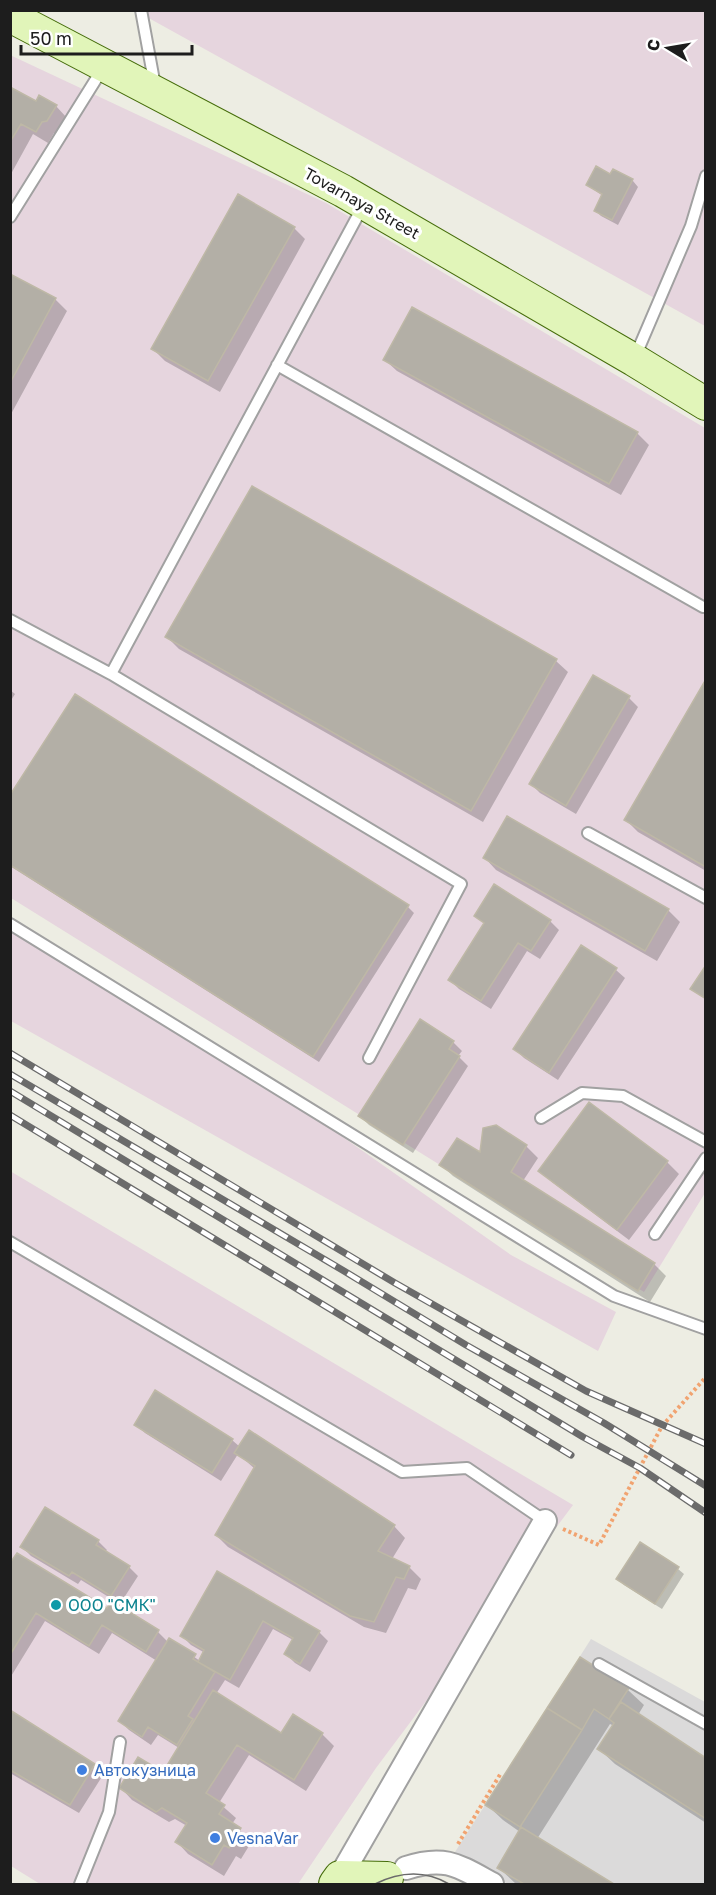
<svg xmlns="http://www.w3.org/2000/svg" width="716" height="1895" viewBox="0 0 716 1895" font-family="'Golos Text',sans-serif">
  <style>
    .residential { fill: #dbdada }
    .industrial { fill: #e6d5de }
    .shadow { fill: #0003 }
    .building { fill: #b3afa6; stroke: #beb8a6; stroke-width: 1.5 }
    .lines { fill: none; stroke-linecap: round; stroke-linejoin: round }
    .lane-casing { stroke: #a1a1a1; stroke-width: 14 }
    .street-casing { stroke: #a1a1a1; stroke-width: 26 }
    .secondary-casing { stroke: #466d0b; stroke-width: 34 }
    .path { stroke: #f1a370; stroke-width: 4; stroke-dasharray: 3 3; stroke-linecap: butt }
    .lane { stroke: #fff; stroke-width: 10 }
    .street { stroke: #fff; stroke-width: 22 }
    .secondary { stroke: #e1f5b9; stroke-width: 32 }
    .tram { stroke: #6b6b6b; stroke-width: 1.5 }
    .rail-casing { stroke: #6b6b6b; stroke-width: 7 }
    .rail { stroke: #fff; stroke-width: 4.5; stroke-dasharray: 14; stroke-linecap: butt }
    .culture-dot { fill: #0f9aa8; stroke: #fff; stroke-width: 2 }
    .shop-dot { fill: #3f7fe0; stroke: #fff; stroke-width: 2 }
    .labels { text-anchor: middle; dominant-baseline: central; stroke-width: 6; stroke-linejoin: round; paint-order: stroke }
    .street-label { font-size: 16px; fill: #1d1d1d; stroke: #fff }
    .culture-label { font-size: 16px; fill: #0d838f; stroke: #fff; text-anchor: start }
    .shop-label { font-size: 16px; fill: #366cbe; stroke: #fff; text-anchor: start }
  </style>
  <rect width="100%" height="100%" fill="#edede3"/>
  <path class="residential" d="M591,1639L705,1702V1884H508L455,1852Z"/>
  <path class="industrial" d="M136,11H705V326Z
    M10,55L326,203L705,428V1193L644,1292L11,898Z
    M11,919L159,1008L511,1255L616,1312L598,1351L11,1021Z
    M10,1171L573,1505L376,1768L298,1884H40L11,1866Z"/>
  <path class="shadow" d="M10,89L36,103L56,106L67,118L59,133H54L48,143L33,134L11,174Z
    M613,171L633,181L638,187L618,225L601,216L595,210L603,196L587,185L611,176Z
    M294,228L305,239L220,392L165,361L153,349Z
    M10,275L55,299L67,311L10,416Z
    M385,360L637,433L649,445L621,495L397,371Z
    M167,637L556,661L568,672L483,822L179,649Z
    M706,682V871L638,832L626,820Z
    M10,690L15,694L10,702Z
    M629,698L638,707L576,814L540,793L531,784Z
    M10,798L408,907L414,913L319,1062L10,866Z
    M485,858L668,910L680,922L657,961L496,870Z
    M476,915L550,921L559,930L540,959L527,951L491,1009L459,989L450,980L485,924Z
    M616,970L625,978L558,1080L524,1058L515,1049Z
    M453,1042L462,1051L458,1056L468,1066L413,1153L369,1125L360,1116Z
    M496,1127L526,1146L538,1158L523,1181L654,1264L666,1276L650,1302L453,1176L441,1165L481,1155Z
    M667,1162L679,1174L629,1240L552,1182L540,1171Z
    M136,1424L232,1440L240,1447L394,1526L405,1538L392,1559L409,1567L421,1579L416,1590L408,1588L386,1633L364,1627L228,1547L216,1535L255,1469L238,1454L221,1481L145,1433Z
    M98,1541L107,1550L105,1552L129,1567L138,1576L120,1604L81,1580L78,1584L31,1556L22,1547Z
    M640,1545L678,1569L684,1574L662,1609L624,1585L618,1579Z
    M10,1566L158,1632L168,1642L170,1640L200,1661L205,1653L191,1645L182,1636L217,1573L319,1632L328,1641L310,1672L295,1663L286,1654L293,1640L273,1629L239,1688L225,1680L216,1694L282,1735L322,1734L334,1746L306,1791L249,1755L219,1803L236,1818L232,1824L252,1841L241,1859L236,1856L224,1876L188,1854L177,1842L187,1826L175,1819L169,1822L132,1800L121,1788L163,1774L179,1748L158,1735L151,1745L129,1730L120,1721L157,1661L112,1633L99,1654L45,1621L10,1678Z
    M581,1659L628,1690L644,1705L638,1715L706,1759V1823L615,1764L599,1749L614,1726L610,1724L537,1839L611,1884H516L499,1868L520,1832L503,1820L487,1805Z
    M10,1712L94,1766L103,1775L79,1813L10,1773Z"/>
  <path class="building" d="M10,87L36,101L39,95L57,105L47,121L42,122L36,132L21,124L10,142Z
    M596,166L610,174L613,169L633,179L612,220L594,211L602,194L586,185Z
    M238,194L295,227L208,381L151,349Z
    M10,274L56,298L10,383Z
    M412,307L638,432L609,484L383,360Z
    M252,486L557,659L471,811L165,637Z
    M593,675L630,696L566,806L529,784Z
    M706,679V864L704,866L624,820Z
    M75,694L409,905L313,1057L10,865V795Z
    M507,816L669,909L645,951L483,858Z
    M494,884L551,920L531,951L518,943L481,1001L448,980L484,923L474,916Z
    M581,945L617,968L549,1073L513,1049Z
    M706,965V999L690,989Z
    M420,1019L454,1041L449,1049L460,1056L403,1145L358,1116Z
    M589,1102L668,1161L617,1230L538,1171Z
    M496,1125L527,1145L511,1172L655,1263L638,1291L439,1165L457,1138L480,1152L483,1128Z
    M155,1390L233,1439L212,1473L134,1425Z
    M249,1430L395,1525L378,1551L410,1566L404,1579L396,1577L374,1622L350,1616L215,1535L255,1466L234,1453Z
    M45,1507L99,1540L96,1545L130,1566L111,1596L72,1572L69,1576L20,1547Z
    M640,1542L679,1567L655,1604L616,1579Z
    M17,1553L107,1608L112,1601L159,1630L146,1652L102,1625L89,1646L36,1613L10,1655V1563Z
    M217,1571L320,1631L300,1664L284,1654L293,1638L263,1621L230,1680L198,1662L204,1650L180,1636Z
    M169,1638L196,1654L193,1659L215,1672L188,1716L193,1719L177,1745L148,1727L142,1737L118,1721Z
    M580,1657L629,1688L609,1719L594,1709L582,1730L547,1708Z
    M213,1690L281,1733L293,1714L323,1733L294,1780L237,1745L206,1793L225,1805L219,1814L241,1828L229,1848L224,1845L212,1865L175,1842L187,1823L162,1808L156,1812L119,1788L138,1757L163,1772Z
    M621,1702L706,1758V1819L597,1749L614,1723L609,1719Z
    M547,1708L582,1730L520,1827L485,1805Z
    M10,1710L95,1764L70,1805L10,1770Z
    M521,1827L614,1884H524L497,1868Z"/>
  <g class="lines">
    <g class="lane-casing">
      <path id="lane" d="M141,10L155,86
        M10,217L103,68
        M635,357L691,226L706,176
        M277,365L703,607
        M10,620L111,674L363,206
        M111,674L461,884L369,1058
        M588,833L706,898
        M10,924L614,1296L706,1329
        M541,1118L582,1093L623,1096L706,1142
        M655,1234L706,1158
        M10,1242L402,1472L467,1468L545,1521
        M599,1664L706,1724
        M80,1884L109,1812L120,1742"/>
    </g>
    <g class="street-casing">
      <path id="street" d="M406,1868C445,1855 459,1866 492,1884
        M340,1877L545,1521"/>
    </g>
    <g class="secondary-casing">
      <path id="secondary" d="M10,16L343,191L634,360L706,404
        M335,1884L340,1877L387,1878"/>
    </g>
    <path class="path" d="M563,1529L599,1545L662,1426L706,1377
      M458,1844L501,1773"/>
    <use href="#lane" class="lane"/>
    <use href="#street" class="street"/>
    <use href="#secondary" class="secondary"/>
    <path class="tram" d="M375,1884C399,1872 425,1870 449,1884"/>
    <g class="rail-casing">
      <path id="rail" d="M10,1053L395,1283L586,1391L706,1444
        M10,1074L344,1271L466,1345L604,1423L706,1486
        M10,1091L583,1437L640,1468L706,1513
        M10,1115L571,1455"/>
    </g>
    <use href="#rail" class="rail"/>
  </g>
  <circle class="culture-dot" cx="56" cy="1605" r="6"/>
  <g class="shop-dot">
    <circle cx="82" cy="1770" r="6"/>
    <circle cx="215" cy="1838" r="6"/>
  </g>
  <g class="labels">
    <g class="street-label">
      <text transform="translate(362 203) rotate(29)">Tovarnaya Street</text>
    </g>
    <g class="culture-label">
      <text x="68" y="1605">ООО "СМК"</text>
    </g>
    <g class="shop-label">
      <text x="94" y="1770">Автокузница</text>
      <text x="227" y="1838">VesnaVar</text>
    </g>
  </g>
  <rect width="716" height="1895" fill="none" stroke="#1d1d1d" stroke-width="24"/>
  <g transform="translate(668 48) rotate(281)" stroke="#ffffff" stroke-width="4.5" paint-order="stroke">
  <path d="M0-4.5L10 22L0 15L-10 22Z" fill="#1d1d1d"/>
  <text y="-9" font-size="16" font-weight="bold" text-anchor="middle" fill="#1d1d1d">С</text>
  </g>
  <path d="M21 45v9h171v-9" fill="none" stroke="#1d1d1d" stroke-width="3"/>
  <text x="30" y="45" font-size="18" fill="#1d1d1d" stroke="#ffffff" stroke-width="4.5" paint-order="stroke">50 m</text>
</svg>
